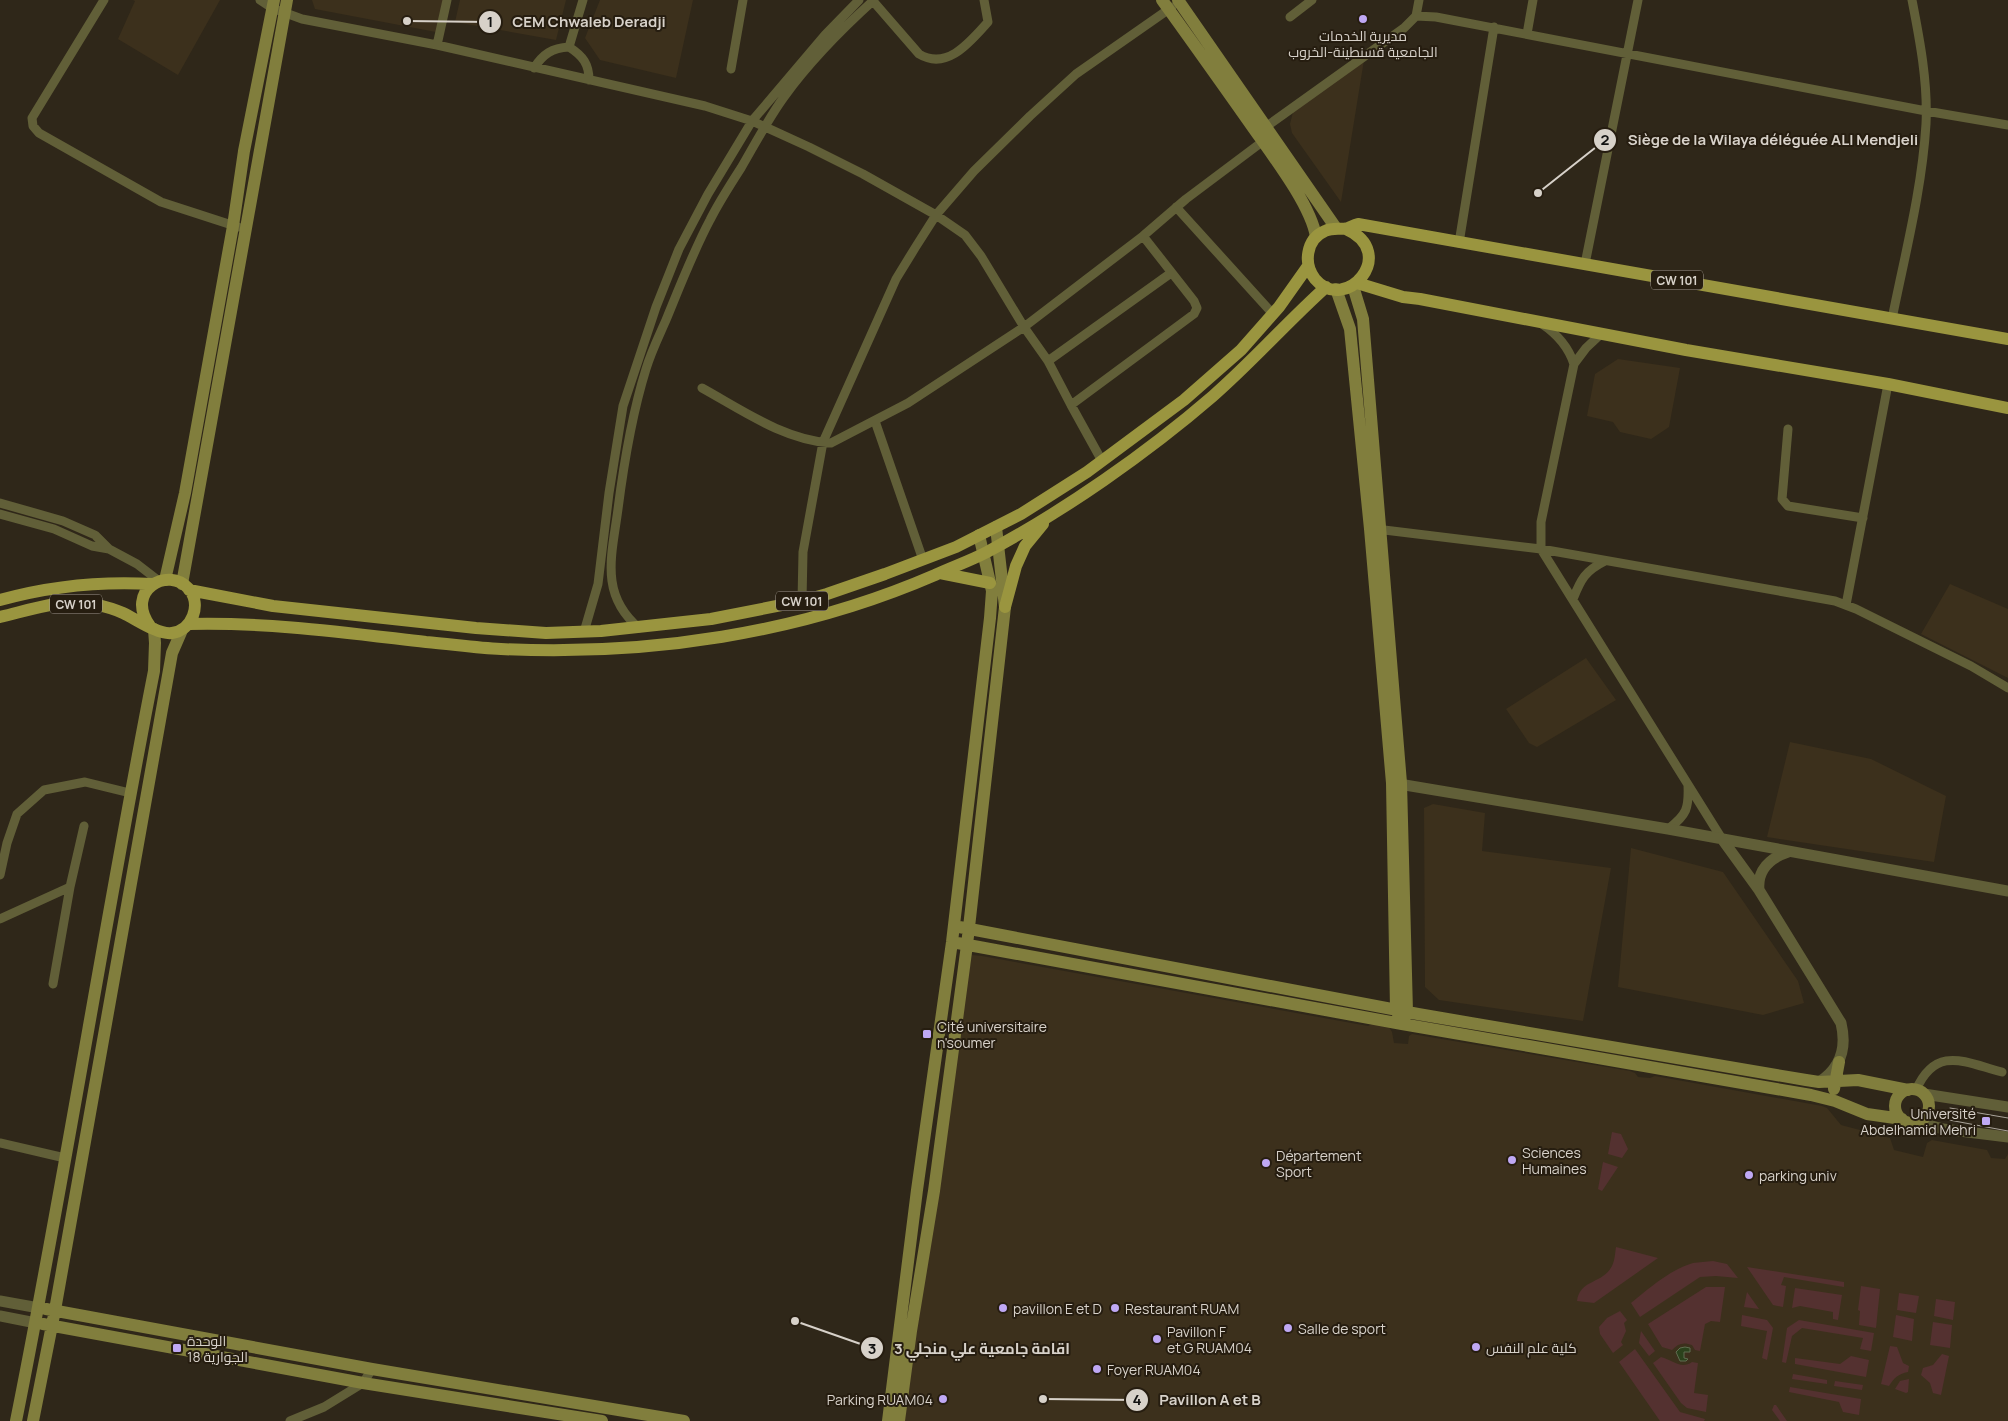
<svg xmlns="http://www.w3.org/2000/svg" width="2008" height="1421" viewBox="0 0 2008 1421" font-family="Manrope,Cairo,sans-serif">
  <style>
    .built { fill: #3c301c }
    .green { fill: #543130 }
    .water { fill: #2b421c; stroke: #5f6d50 }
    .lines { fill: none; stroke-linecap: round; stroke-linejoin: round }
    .minor { stroke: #615f38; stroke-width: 9 }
    .tertiary { stroke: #615f38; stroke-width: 11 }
    .secondary { stroke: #817e3d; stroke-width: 12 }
    .primary { stroke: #9a953f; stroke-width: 12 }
    .tram { stroke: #a9a399; stroke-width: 1 }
    .poi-dot { fill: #bfa8f4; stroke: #261d10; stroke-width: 2 }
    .labels { text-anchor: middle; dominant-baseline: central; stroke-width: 4; stroke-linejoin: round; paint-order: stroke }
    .shield { fill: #261d10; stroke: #a29b92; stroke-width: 1 }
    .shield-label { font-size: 12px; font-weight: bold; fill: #d7d1c9 }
    .poi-label { font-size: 14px; fill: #d7d1c9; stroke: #261d10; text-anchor: start }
    .leader { fill: none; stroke: #d7d1c9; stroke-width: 2 }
    .callout-dot { fill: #d7d1c9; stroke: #261d10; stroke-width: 2 }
    .mark-label { font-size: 15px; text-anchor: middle; font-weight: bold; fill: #111 }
    .callout-label { font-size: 15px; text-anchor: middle; font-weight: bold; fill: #d7d1c9; stroke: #261d10; stroke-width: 4; stroke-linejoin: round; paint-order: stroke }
  </style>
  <rect width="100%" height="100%" fill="#2f2719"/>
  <path class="built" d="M133,0H220L178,75L118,39L135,1Z
    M312,0H443L436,32L315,9Z
    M460,0H566L556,40L455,22Z
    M600,0H693L676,78L600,60L585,38Z
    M1364,60L1341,202L1292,133L1290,124L1293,112Z
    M1618,359L1680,368L1669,427L1651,439L1620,432L1613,422L1587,416L1595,374Z
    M1950,584L2008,609V678L1921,634Z
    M1586,658L1616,700L1537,747L1529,743L1506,709Z
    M1790,742L1871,759L1946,796L1934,862L1767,837Z
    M1433,804L1485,813L1482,851L1611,868L1583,1021L1439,1000L1425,987L1424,808Z
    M1631,848L1723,872L1798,981L1804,1003L1763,1015L1618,987Z
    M972,955L982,956L1368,1026L1374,1023L1389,1027L1392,1032L1394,1043L1408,1044L1409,1036L1412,1034L1630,1071L1635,1073L1638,1077L1650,1078L1655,1076L1822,1106L1827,1108L1841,1125L1890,1138L1894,1150L1923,1157L1927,1143L1932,1140L1987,1150L1991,1158L2005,1159L2008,1154V1421H905L930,1182Z"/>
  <path class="green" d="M1612,1132L1621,1134L1628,1149L1622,1158L1608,1154Z
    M1603,1162L1618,1167L1602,1191L1598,1189Z
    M1616,1247L1658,1258L1594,1303L1577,1301C1580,1279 1603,1284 1612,1266C1615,1260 1615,1253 1616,1247Z
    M1713,1261L1727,1264L1738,1278L1716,1276L1700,1277L1640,1317L1631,1303C1648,1289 1671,1269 1693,1263C1699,1262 1706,1262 1713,1261Z
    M1747,1267L1844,1282V1287L1784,1277L1781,1285L1786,1286L1783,1307L1773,1305Z
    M1861,1286L1880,1289L1876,1328L1859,1325L1860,1311L1858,1310Z
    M1706,1287H1725L1720,1322L1711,1321L1705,1324L1700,1351L1695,1350L1692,1345C1684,1342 1678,1343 1672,1350L1662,1347L1648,1324Z
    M1795,1288L1842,1295L1838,1320L1833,1319V1312L1800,1306L1792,1308Z
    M1747,1292L1759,1309L1744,1307Z
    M1899,1293L1919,1296L1916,1313L1897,1310Z
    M1936,1299L1955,1302L1953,1320L1934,1316Z
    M1620,1311L1627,1320L1624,1323L1626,1331L1621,1342L1623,1345L1613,1353L1600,1334L1599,1327L1607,1318Z
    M1742,1315L1767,1320L1773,1328L1767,1360L1762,1358L1767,1331L1741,1326Z
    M1896,1315L1914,1319L1912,1341L1893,1337Z
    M1799,1320L1874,1333L1871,1351L1860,1349L1863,1338L1802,1328L1792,1336L1786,1363L1782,1362L1787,1328Z
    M1933,1322L1952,1325L1950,1348L1930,1345Z
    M1641,1331L1655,1351L1649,1356L1639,1343Z
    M1890,1346L1897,1347L1903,1363L1909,1366L1908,1372C1898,1374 1894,1378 1889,1386L1881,1384Z
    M1635,1349L1680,1412L1705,1419L1704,1421H1660L1619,1362Z
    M1942,1354L1949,1356L1941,1395L1933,1393L1930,1383L1921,1375L1923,1368L1933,1365Z
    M1851,1356L1869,1360L1866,1377L1795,1364V1358L1840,1364Z
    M1661,1357C1673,1360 1681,1370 1692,1362L1698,1363L1694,1393L1708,1395L1706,1412L1687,1408L1681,1403L1653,1363Z
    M1793,1374L1827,1380V1384L1792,1379Z
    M1909,1379L1908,1392L1906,1393L1895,1389L1900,1381Z
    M1835,1381L1863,1385L1862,1390L1834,1386Z
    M1790,1387L1861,1399L1859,1415L1843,1412L1839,1402L1789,1392Z
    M1774,1405H1776L1787,1421H1780L1772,1410Z"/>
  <path class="water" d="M1685,1347L1690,1348V1352H1684V1358L1688,1359L1686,1361H1680L1676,1352L1680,1348Z"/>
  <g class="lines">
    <path class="minor" d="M104,0L32,118L33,126L39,133L161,202L238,227
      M260,0L272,8L302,19L437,45L705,106L752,121L809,147L863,174L936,215L965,235L981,256L1024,327L1048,361L1071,405L1194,314L1197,308L1194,301L1143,236
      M873,1L919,54C947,71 970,42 988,22L984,0
      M1416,16L1419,0
      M1290,17L1312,0
      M1527,34L1533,0
      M437,45L447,0
      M569,47L583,0
      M534,68C543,54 552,48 569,47C583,56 589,64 589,80
      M731,69L743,0
      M1176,207L1273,314
      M1459,243L1494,27
      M1585,264L1638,0
      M1892,319C1905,254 1922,190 1926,124C1928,83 1920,41 1912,0
      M1542,324C1557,334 1568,346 1574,364
      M1602,333L1586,348L1574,364L1541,522V549L1722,839
      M1048,361L1171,273
      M702,388C742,410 784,440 831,443L908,403L1024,327L1143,236L1186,199L1262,142L1267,126L1404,28L1416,16L1436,17L1926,111L2008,125
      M1071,405L1102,461
      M875,421L923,560
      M1788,429L1782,499L1788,506L1863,518
      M0,503L63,521L95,535L109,549L137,564L159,581
      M0,514L54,529L92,546L109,549
      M1376,529L1541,549L1835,601L1856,609L1971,666L2008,688
      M1573,599C1581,579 1585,571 1605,561
      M802,601L803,552L823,442L896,279L915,248L936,215L974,171L1030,116L1076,74L1172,7
      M1846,605L1888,384
      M639,628C599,594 612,555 618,509C624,462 632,414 646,369C651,352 659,336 666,320C680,286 693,252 710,220C719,202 730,185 741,168C755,144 768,119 784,97C808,64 843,28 874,0
      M584,632L598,584L609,493L623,406L656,307L679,249L708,194L752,121L825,35L859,0
      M1668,829C1687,815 1689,808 1688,785
      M0,875L7,843L17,814L44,790L85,782L130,793
      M0,919L70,887L84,826
      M53,984L70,887
      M1916,1090C1936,1045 1964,1062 2002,1072
      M0,1143L65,1158
      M290,1421L324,1407L363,1383L372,1369"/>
    <path class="tertiary" d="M1393,783L1668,829L2008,891
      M1722,839L1759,890L1841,1023C1847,1048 1841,1068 1819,1082
      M1759,890C1757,870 1770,858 1788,852
      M1924,1094L2008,1107
      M1917,1122L1943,1129L2008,1137
      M0,1301L39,1308
      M0,1316L36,1323"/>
    <path class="secondary" d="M1162,0C1191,40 1220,81 1249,122C1269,151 1311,204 1316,237
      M1178,0L1336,228
      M1336,289L1350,329L1370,529L1392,783L1396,1009L1402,1024L1407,1012L1401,783L1363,319L1353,286
      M165,580L185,493L233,226L244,151L274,0
      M182,584L287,0
      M954,926L1418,1014L1806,1080L1819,1082L1858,1080L1908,1090
      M952,942L1402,1024L1811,1095L1835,1101L1867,1114L1902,1119
      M1834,1089L1839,1062
      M1895 1106a17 17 0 1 1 34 0a17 17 0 1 1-34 0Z
      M46,1309L372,1369L684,1421
      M43,1324L363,1383L602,1421
      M16,1421C66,1172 105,920 154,671L155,643L154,629
      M33,1421L55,1310L172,653L182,630
      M888,1421L917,1190L952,942L990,618L992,591L979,535
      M899,1421L911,1331L934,1191L967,945L1005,607L996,527"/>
    <path class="primary" d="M1346,229C1400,253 1345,315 1315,279C1303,264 1306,239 1325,231C1333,227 1341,230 1348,228C1351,227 1354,225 1358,224L2008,339
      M1357,283L1403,297L1420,299L1686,350L1888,384L2008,408
      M940,573L990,583
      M189,590L273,606L476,628L546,633L601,631L711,619L802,601L827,594L885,574L956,547L1021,514L1087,472L1184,400L1241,350L1279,307L1308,266
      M0,600C50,586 101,581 153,584
      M1005,607L1016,566L1025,546L1043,524
      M0,617C30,610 63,598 94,604C103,606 114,609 123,613C136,619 158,635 172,633C192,630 202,605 189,589C168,565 124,591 150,626
      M189,624C268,622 347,633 426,642C451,644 476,648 501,649C648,656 799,634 935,575C952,567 970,561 987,552C1064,511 1147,453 1213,396C1253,361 1287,322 1326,287"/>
    <path class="tram" d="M1950,1108L2008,1118
      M1949,1120L2008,1131"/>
  </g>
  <g class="poi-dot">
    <circle cx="1363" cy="19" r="5"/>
    <rect x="922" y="1029" width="10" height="10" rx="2.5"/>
    <rect x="1981" y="1116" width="10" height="10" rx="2.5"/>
    <circle cx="1512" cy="1160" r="5"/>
    <circle cx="1266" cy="1163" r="5"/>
    <circle cx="1749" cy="1175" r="5"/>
    <circle cx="1003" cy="1308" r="5"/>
    <circle cx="1115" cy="1308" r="5"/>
    <circle cx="1288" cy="1328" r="5"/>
    <circle cx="1157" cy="1339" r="5"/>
    <circle cx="1476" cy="1347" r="5"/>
    <rect x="172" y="1343" width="10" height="10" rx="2.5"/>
    <circle cx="1097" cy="1369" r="5"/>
    <circle cx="943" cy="1399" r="5"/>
  </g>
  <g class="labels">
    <g class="shield">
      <rect x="1651" y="270.5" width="52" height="19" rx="4"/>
      <rect x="776" y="591.5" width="52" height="19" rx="4"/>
      <rect x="50" y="594.5" width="52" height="19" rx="4"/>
    </g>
    <g class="shield-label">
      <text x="1677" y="280">CW 101</text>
      <text x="802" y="601">CW 101</text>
      <text x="76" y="604">CW 101</text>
    </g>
    <g class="poi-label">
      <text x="1363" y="35" text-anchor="middle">مديرية الخدمات<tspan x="1363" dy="16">الجامعية قسنطينة-الخروب</tspan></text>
      <text x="937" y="1026">Cité universitaire<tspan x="937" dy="16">n'soumer</tspan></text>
      <text x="1976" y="1113" text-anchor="end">Université<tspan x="1976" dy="16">Abdelhamid Mehri</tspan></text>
      <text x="1522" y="1152">Sciences<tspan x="1522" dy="16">Humaines</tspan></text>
      <text x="1276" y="1155">Département<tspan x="1276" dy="16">Sport</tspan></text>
      <text x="1759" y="1175">parking univ</text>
      <text x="1013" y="1308">pavillon E et D</text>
      <text x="1125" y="1308">Restaurant RUAM</text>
      <text x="1298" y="1328">Salle de sport</text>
      <text x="1167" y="1331">Pavillon F<tspan x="1167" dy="16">et G RUAM04</tspan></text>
      <text x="187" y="1340">الوحدة<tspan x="187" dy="16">الجوارية 18</tspan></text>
      <text x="1486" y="1347">كلية علم النفس</text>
      <text x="1107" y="1369">Foyer RUAM04</text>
      <text x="933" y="1399" text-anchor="end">Parking RUAM04</text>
    </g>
  </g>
  <path class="leader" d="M407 21L490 22M1538 193L1605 140M795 1321L872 1348M1043 1399L1137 1400"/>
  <g class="callout-dot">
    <circle cx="407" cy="21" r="5"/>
    <circle cx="1538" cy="193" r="5"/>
    <circle cx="795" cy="1321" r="5"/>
    <circle cx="1043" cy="1399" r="5"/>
    <circle cx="490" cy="22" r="12"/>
    <circle cx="1605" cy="140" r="12"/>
    <circle cx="872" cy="1348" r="12"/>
    <circle cx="1137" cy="1400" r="12"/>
  </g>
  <g class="mark-label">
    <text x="490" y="27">1</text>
    <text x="1605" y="145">2</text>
    <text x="872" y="1354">3</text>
    <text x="1137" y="1405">4</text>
  </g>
  <g class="callout-label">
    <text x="589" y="27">CEM Chwaleb Deradji</text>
    <text x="1773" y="145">Siège de la Wilaya déléguée ALI Mendjeli</text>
    <text x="982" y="1354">اقامة جامعية علي منجلي 3</text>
    <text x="1210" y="1405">Pavillon A et B</text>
  </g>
</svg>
